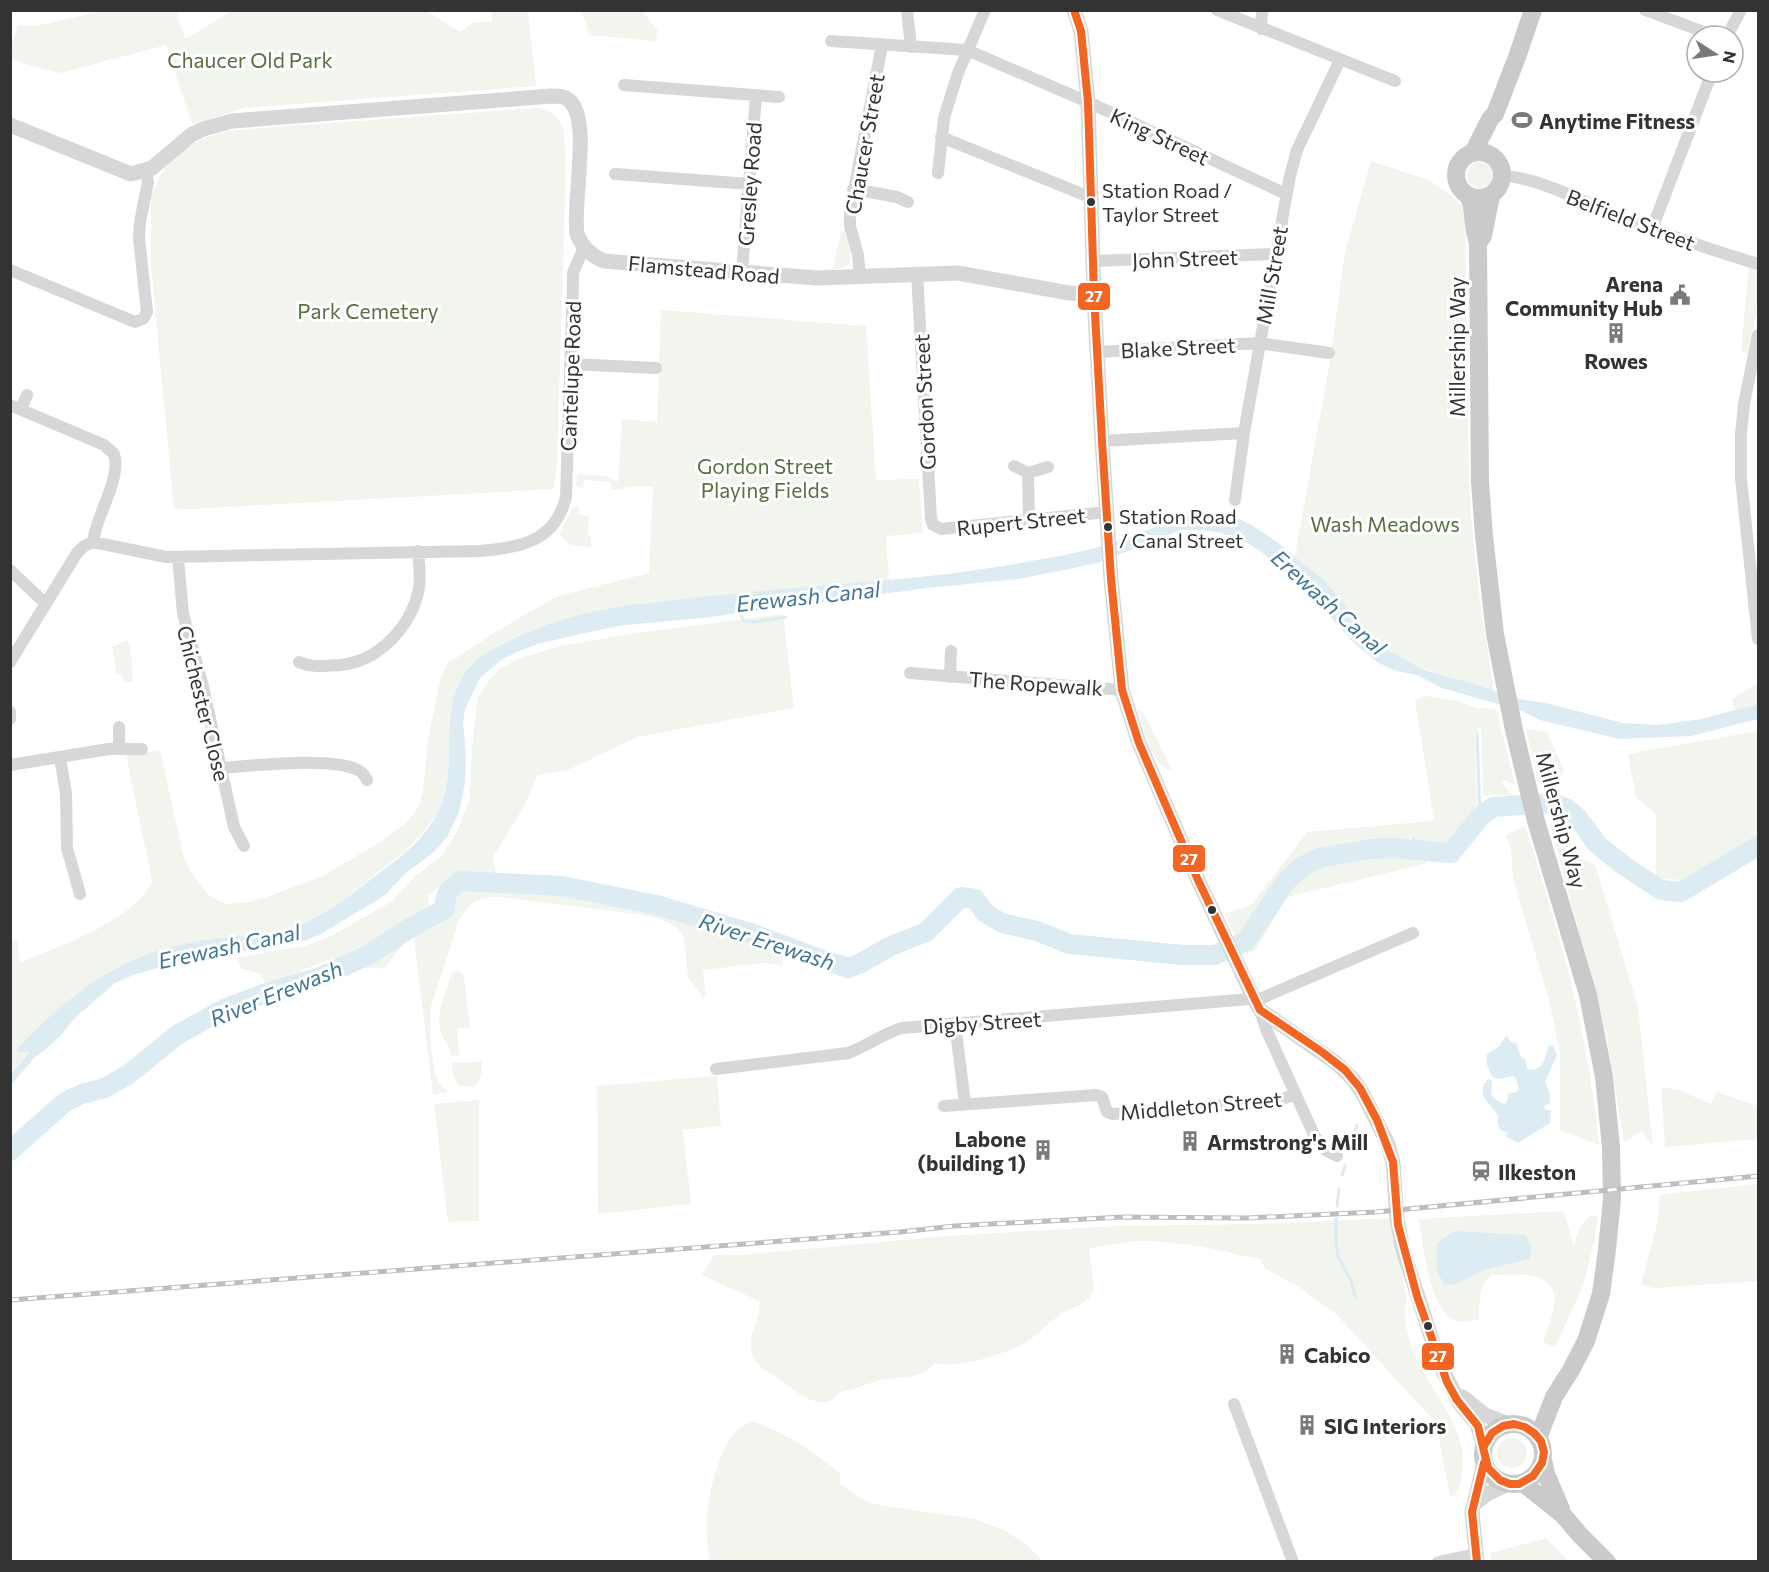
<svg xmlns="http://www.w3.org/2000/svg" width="1769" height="1572" viewBox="0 0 1769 1572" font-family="Commissioner,sans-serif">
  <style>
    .green { fill: #f1f5ed; fill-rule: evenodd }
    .water { fill: #ddebf3 }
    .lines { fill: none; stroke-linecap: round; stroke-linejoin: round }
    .stream { stroke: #ddebf3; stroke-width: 3 }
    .river { stroke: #ddebf3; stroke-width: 20 }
    .minor { stroke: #d7d7d7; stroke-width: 12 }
    .tertiary { stroke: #d7d7d7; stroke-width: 15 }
    .primary { stroke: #cacaca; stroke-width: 18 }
    .rail-casing { stroke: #bebebe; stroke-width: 5 }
    .rail { stroke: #fff; stroke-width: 3; stroke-dasharray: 9; stroke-linecap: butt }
    .bus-1-casing { stroke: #fff; stroke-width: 12 }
    .bus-1 { stroke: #f26522; stroke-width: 8 }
    .bus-dot { fill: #333; stroke: #fff; stroke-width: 2 }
    .labels { text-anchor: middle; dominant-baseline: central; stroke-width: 6; stroke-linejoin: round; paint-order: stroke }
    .bus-label { font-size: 20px; fill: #333; stroke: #fff; text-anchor: start }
    .park-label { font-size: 21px; fill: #56703f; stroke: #fff }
    .poi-label { font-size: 21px; font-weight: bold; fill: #333; stroke: #fff; text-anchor: start }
    .street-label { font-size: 21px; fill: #333; stroke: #fff }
    .water-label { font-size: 22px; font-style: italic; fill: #3f7597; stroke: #fff }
    .line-badge { stroke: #fff; stroke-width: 2 }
    .badge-label { font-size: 16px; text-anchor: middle; font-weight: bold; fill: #fff }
  </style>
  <rect width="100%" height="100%" fill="#fff"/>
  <path class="green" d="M103,11H176L185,39L234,10L427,11L460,32L473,23L492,21V11H528L536,86L245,108L192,124L166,45L61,73L27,65L11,58V47L18,25L36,26Z
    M582,11H642L657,29L656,41L589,35Z
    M537,108C570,114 563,138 566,165L557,465L554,489L174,510L151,266V194C158,188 157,180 161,174C177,147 206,135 235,130Z
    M1371,161L1429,180L1456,199L1462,207L1465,220L1469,482L1473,539L1481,609L1494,692C1459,677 1420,673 1388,650C1363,633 1346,605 1326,583C1317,573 1305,565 1295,556L1330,361L1345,252Z
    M1467 175a13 13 0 1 1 26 0a13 13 0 1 1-26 0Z
    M841,232H845C848,249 860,270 833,269Z
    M1749,266L1758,271V306L1748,354L1741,352Z
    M661,310L866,326L876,480L919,479L923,533L886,536L889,580L650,602L579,616L529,631L471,666L464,677L456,694L449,744L447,785L440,810L421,835L404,852L340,902L316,917L297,927L278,933L193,942L159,950L16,1049L20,1053L29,1051L11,1073V942L17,939L20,963C58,946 136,921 152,881L126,754L160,751L183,854L189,869L201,886L210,896L225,904L244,903L267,897L323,876L382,841L407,822L419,806L423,792L428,740L441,676L447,664L502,628L558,596L649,573L653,487L636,486L611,490V482L584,480L583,489L576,486L577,474L605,476L618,482L622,419L657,422Z
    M579,506V515L589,516L588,536H591V547L570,545L559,534L572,509Z
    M783,614L794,708L637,737L570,769L537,776L524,806L493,857L499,888L591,896L640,906L677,915L782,952L783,966L765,963L703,970L706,997H703L688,977L684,937C675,922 660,919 645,915L500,897C478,896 471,901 459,920L431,1006C429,1021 431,1065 437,1078C439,1084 444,1088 449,1092L433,1095L413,930L385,968H360L341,976L330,959L267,985L259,973L241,969L237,958L307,945L329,937L391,902L415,876L442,856L458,830L470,798L472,745L478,697L488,682L499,669L523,657L561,646L622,635ZM441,886L457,895L449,910L430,920L428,895Z
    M125,641L130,642L133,682L125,683L122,676L116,672L112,647Z
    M1758,683V704L1735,710L1732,699Z
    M1426,696L1458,701L1477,708L1494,709L1497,712L1515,785L1504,780L1502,784L1512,795H1483L1481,728H1478L1475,732L1477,807L1475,813L1448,847L1415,846L1418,841L1410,838L1405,843C1372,843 1330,844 1301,863C1287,873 1279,888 1269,902C1260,916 1252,934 1237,941L1225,914L1251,905L1307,832L1434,821L1415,700Z
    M1137,707L1144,714L1173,772C1149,764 1144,728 1137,707Z
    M1526,729L1547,732L1564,769L1560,779L1547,780L1538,783Z
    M1758,731V842L1690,880L1656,879V814L1636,797L1628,754Z
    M1550,824L1564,833L1578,859L1595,864L1638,1007L1653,1146L1642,1131L1624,1142L1606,1033Z
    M1525,826C1559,930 1589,1035 1599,1145L1560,1130V1053L1550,1004L1513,878L1511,851L1506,835Z
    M1392,852L1428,855L1425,864L1287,897L1256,949L1242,956L1240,950L1252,943L1289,884L1307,869L1345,857L1371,853Z
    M461,971L464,977L470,1027L457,1029L459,1055L451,1056C449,1041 443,1041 440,1030C436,1012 447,989 452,972Z
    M482,1062C481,1072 482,1080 474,1087L458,1085L454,1077L452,1063Z
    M717,1076L721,1126L683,1130L691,1204L598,1214L597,1086Z
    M1661,1087L1678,1090L1711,1104L1717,1092L1758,1106V1139L1665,1147Z
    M479,1100V1221L448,1222L434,1104Z
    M1758,1184V1281L1654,1288L1641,1285L1657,1224L1660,1195Z
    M1564,1211L1574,1246C1578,1233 1580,1223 1592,1215L1598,1216L1595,1237L1583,1286L1555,1347L1543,1342C1547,1329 1554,1314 1555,1301C1555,1269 1513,1275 1492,1275C1477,1285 1480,1304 1479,1320C1472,1320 1462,1323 1456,1321C1429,1312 1423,1244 1419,1219Z
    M1390,1218L1407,1299C1403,1311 1405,1319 1407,1331C1420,1392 1484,1429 1456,1495L1450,1496L1436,1423L1336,1314L1299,1287L1266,1269L1262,1264V1260C1222,1251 1181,1240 1139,1241C1123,1242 1105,1246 1089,1248C1089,1259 1096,1285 1092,1294C1086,1304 1070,1309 1061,1314C1049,1322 1040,1333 1028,1341C1010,1353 954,1370 935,1363C923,1380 899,1376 880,1380C870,1382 860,1388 850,1390C849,1390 842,1392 841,1392C835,1396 834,1401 826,1402C806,1403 793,1388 778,1378C770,1373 762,1370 756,1362C741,1336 763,1323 759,1301L702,1275L714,1255H741L948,1236L1115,1226L1264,1224Z
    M755,1422C789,1435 811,1450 840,1473V1484L865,1501L883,1506L974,1519L1004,1530L1028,1546L1043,1561H710C703,1523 708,1488 723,1452C730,1437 737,1424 755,1422Z
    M1497 1453a15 15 0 1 1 30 0a15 15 0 1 1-30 0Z
    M1546,1538L1568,1561H1491L1490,1553Z"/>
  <path class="water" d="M1206,513L1225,514L1237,518L1253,526L1276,541L1325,581L1363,627L1388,650L1420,668L1434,673L1471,683L1519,699L1546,703L1623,723L1658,725L1701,719L1758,704V719L1691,736L1619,739L1540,720L1522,711L1442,688L1417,675L1396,671L1377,662L1354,643L1307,591L1263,553L1246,542L1218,532L1202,530H1181L1098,563L1019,579L927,588L702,618L625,625L580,634L538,644L517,652L501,660L480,678L465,709L463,723L466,755L465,783L459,812L447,837L434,852L406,873L384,896L319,935L298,943L267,949L204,955L133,975L115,983L76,1017L61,1035L45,1050L34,1058L11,1085V1074L29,1052L20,1053L16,1050C66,997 120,954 194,942C236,934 280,939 318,916C336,906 353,893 370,880C405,854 440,830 447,783C452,746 442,698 470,667C480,655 497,647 511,640C566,612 630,604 690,598C756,591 822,586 888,580C939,576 991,569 1042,559C1068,555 1093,549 1118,541C1147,531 1175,517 1206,513Z
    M1507,1036L1511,1042L1516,1043L1521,1057L1526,1060L1527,1069C1543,1073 1545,1058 1549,1045L1553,1046L1557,1055L1545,1082C1548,1088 1552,1098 1549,1104L1544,1106L1545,1109L1551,1111L1550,1123L1518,1143L1505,1136L1508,1133V1132L1501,1131L1498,1125V1115C1489,1102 1474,1094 1488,1079L1492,1080C1492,1094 1487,1097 1505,1104L1508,1099V1094L1516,1092L1519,1089L1515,1077C1507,1075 1499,1082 1492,1077L1486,1062L1487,1054L1500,1046L1504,1038Z
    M1454,1231L1526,1235L1531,1247L1530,1259L1483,1270L1455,1285L1444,1284L1437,1271V1243Z"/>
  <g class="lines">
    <path class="stream" d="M737,609L744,621L755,622L786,617
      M1477,732L1480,817
      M1407,850L1414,839
      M1350,1149L1357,1125
      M1342,1175L1345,1166
      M1337,1206L1339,1189
      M1336,1219V1243L1338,1256L1351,1280L1355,1297"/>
    <path class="river" d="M10,1151L65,1102L82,1094L105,1088L129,1074L177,1035L226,1008L263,994L323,976L370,954L413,926L445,909C444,894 449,889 461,881L562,886L657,905L751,933L815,957L848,968L859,964L891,946L926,932L961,897L975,899L985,913L1002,923L1037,931L1069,944L1183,955H1215L1246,941L1286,881L1303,866L1319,858L1370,849L1393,848L1451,853L1480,817L1493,807L1549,803L1566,808L1578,818L1597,844L1623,865L1661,890L1681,892L1758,846"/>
    <path class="minor" d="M907,10L911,47
      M1217,10L1395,81
      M1645,10L1715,36
      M1261,29L1262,10
      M1727,36L1741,10
      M831,41L967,50L1088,102L1286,194
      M624,85L779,97
      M941,137L1092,198
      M938,173L944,118L958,73L985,10
      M615,174L749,184
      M1503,176C1536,177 1580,200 1611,213C1659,232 1708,249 1758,264
      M853,189L897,197L908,202
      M1652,229L1712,72
      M1094,261L1275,254
      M10,270L135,322L143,319L147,312L139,238L140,222L148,182L146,171
      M742,272L756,96
      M917,274L931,518L933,525L941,529L1107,512
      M860,277L858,255L850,226V211L882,45
      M1758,335L1744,404L1741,434V479L1758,639
      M1097,352L1259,343L1329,353
      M570,364L656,368
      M10,405L104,445L114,454C122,478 96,515 93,542
      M21,409L27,395
      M1102,441L1244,433
      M1014,466L1028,473L1048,467
      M1028,473L1029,521
      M1235,500L1244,433L1290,176L1297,150L1340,60
      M178,557L183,614L202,682L234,827L244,846
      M10,570L46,604
      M10,662L77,553L84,546L93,542L166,557L480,551C521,547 555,542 566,497L573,283V273L584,247
      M299,662C312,668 327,666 341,665C379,661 412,626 419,588C421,576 419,563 418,551
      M910,673L1122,690
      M950,677L951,651
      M10,712V719
      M119,727V748
      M60,758L66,793L67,848L80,894
      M10,765L109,749H142
      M220,768C252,766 330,756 358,770C362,772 365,776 367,780
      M1260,1010L1266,1029L1315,1137L1327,1151L1337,1156
      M955,1023L965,1104
      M716,1069L848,1053C867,1046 882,1034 902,1028L1262,998L1413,933
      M944,1106L1097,1095L1102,1097L1107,1112L1113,1114L1278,1101L1295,1094
      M1234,1404L1293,1562
      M1438,1562L1476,1554"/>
    <path class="tertiary" d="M1074,10L1081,31L1088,102L1094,295L1102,441L1111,579L1122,690L1139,743L1198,880L1254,999L1260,1010L1335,1062L1353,1079L1363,1094L1388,1144L1393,1163L1397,1219L1403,1250L1440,1365L1460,1404L1477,1424L1484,1446
      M10,125L131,174L152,168L191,135L203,129L232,121L551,96C558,96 564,96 569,100C592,120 572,203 577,234C582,247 591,256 604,261L817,278L958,273L1069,293L1094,295
      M1463,1397L1485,1415L1509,1424
      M1474,1504L1487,1494L1508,1484
      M1477,1562L1472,1512L1484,1463"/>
    <path class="primary" d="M1456 175a23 23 0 1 1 46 0a23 23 0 1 1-46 0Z
      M1473,153L1490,119L1495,114L1517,57L1533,10
      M1469,197C1475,211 1472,229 1478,242L1480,482L1484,536L1495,634L1514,730L1536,821L1588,995L1604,1077L1611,1147L1612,1199L1607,1250L1601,1294L1586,1341L1571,1370L1554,1397L1538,1438
      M1480,240L1483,236L1491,196
      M1483 1454a30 30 0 1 1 60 0a30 30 0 1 1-60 0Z
      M1543,1460L1546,1474L1561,1509
      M1523,1483L1563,1515L1580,1535L1607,1562"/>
    <g class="rail-casing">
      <path id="rail" d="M10,1300L900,1232L954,1226L1123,1217L1247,1218L1376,1212L1758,1176"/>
    </g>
    <use href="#rail" class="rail"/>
    <g class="bus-1-casing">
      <path id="bus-1" d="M1074,10L1081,31L1088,102L1094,295L1102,441L1111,579L1122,690L1139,743L1198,880L1260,1010L1322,1052L1345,1070L1360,1088L1377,1120L1393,1162L1398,1225L1417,1296L1447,1382L1457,1400L1478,1426L1488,1468L1500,1480L1510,1484H1519L1533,1476L1542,1463L1544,1452L1541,1441L1534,1433L1525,1427L1514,1424L1503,1426L1492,1433L1484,1446
        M1477,1562L1472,1512L1484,1463"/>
    </g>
    <use href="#bus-1" class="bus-1"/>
  </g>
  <defs>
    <g id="stadium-bare" transform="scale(1.62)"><path d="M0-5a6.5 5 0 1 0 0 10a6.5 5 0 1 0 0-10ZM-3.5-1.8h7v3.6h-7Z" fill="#7a7a7a" stroke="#fff" stroke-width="2.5" paint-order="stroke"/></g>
    <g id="civic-bare" transform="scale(1.62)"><path d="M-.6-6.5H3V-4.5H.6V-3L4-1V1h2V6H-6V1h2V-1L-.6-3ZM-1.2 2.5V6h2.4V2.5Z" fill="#7a7a7a" stroke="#fff" stroke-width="2.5" paint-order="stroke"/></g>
    <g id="building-bare" transform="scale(1.62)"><path d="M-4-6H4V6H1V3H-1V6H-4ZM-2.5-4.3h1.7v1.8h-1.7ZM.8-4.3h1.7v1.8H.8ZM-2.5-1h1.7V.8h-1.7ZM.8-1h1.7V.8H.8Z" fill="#7a7a7a" stroke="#fff" stroke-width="2.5" paint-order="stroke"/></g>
    <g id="station-bare" transform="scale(1.62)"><path d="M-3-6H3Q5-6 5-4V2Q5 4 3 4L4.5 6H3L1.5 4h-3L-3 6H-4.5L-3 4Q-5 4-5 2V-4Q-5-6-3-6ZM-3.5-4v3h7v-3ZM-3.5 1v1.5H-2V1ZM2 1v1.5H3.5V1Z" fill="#7a7a7a" stroke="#fff" stroke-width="2.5" paint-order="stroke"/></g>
  </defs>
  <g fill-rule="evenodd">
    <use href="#stadium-bare" x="1522" y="120"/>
    <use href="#civic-bare" x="1680" y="295"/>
    <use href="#building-bare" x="1616" y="333"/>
    <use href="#building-bare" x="1190" y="1141"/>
    <use href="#building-bare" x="1043" y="1150"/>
    <use href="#station-bare" x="1481" y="1171"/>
    <use href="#building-bare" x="1287" y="1354"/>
    <use href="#building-bare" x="1307" y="1425"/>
  </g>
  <g class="bus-dot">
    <circle cx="1091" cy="202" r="5"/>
    <circle cx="1108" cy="527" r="5"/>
    <circle cx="1212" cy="910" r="5"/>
    <circle cx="1428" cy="1326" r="5"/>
  </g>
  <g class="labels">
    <g class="bus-label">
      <text x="1102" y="190">Station Road /<tspan x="1102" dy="24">Taylor Street</tspan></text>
      <text x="1119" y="516">Station Road<tspan x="1119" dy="24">/ Canal Street</tspan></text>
    </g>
    <g class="park-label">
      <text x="250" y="59">Chaucer Old Park</text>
      <text x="368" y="310">Park Cemetery</text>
      <text x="765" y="465">Gordon Street<tspan x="765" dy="24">Playing Fields</tspan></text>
      <text x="1385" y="523">Wash Meadows</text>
    </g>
    <g class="poi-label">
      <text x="1539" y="120">Anytime Fitness</text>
      <text x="1663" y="283" text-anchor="end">Arena<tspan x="1663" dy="24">Community Hub</tspan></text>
      <text x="1616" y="360" text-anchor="middle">Rowes</text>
      <text x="1026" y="1138" text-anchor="end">Labone<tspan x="1026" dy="24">(building 1)</tspan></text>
      <text x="1207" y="1141">Armstrong's Mill</text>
      <text x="1498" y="1171">Ilkeston</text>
      <text x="1304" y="1354">Cabico</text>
      <text x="1324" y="1425">SIG Interiors</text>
    </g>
    <g class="street-label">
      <text transform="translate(1160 136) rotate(25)">King Street</text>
      <text transform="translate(864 144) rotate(-80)">Chaucer Street</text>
      <text transform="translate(749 184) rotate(-86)">Gresley Road</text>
      <text transform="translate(1631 219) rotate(21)">Belfield Street</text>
      <text transform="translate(1185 258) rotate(-2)">John Street</text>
      <text transform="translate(704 269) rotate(5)">Flamstead Road</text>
      <text transform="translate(1271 275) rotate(-80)">Mill Street</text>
      <text transform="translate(1178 347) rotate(-3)">Blake Street</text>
      <text transform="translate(1456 347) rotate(-90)">Millership Way</text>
      <text transform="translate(570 376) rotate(-88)">Cantelupe Road</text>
      <text transform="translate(924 402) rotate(-93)">Gordon Street</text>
      <text transform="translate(1021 521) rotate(-6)">Rupert Street</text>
      <text transform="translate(1036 683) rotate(4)">The Ropewalk</text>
      <text transform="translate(204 703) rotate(76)">Chichester Close</text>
      <text transform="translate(1562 820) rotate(75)">Millership Way</text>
      <text transform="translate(982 1022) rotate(-4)">Digby Street</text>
      <text transform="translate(1201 1105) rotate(-5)">Middleton Street</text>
    </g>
    <g class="water-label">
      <text transform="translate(808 596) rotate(-6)">Erewash Canal</text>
      <text transform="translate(1329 602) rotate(42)">Erewash Canal</text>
      <text transform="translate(767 941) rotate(18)">River Erewash</text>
      <text transform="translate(229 946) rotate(-12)">Erewash Canal</text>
      <text transform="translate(276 993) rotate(-22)">River Erewash</text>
    </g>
  </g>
  <g class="line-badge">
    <rect x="1077" y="282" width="34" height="29" rx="6" fill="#f26522"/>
    <rect x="1172" y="844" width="34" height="29" rx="6" fill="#f26522"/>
    <rect x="1421" y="1342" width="34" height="29" rx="6" fill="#f26522"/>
  </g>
  <g class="badge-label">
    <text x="1094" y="302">27</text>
    <text x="1189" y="865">27</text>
    <text x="1438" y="1362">27</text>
  </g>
  <rect width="1769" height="1572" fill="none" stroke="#333333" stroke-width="24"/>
  <g transform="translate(1715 54) rotate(102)"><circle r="28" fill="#ffffff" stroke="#adadad" stroke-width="1.5"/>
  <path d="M0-4.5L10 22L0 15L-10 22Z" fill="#7a7a7a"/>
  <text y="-9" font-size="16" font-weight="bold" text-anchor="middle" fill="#333333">N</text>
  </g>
</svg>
